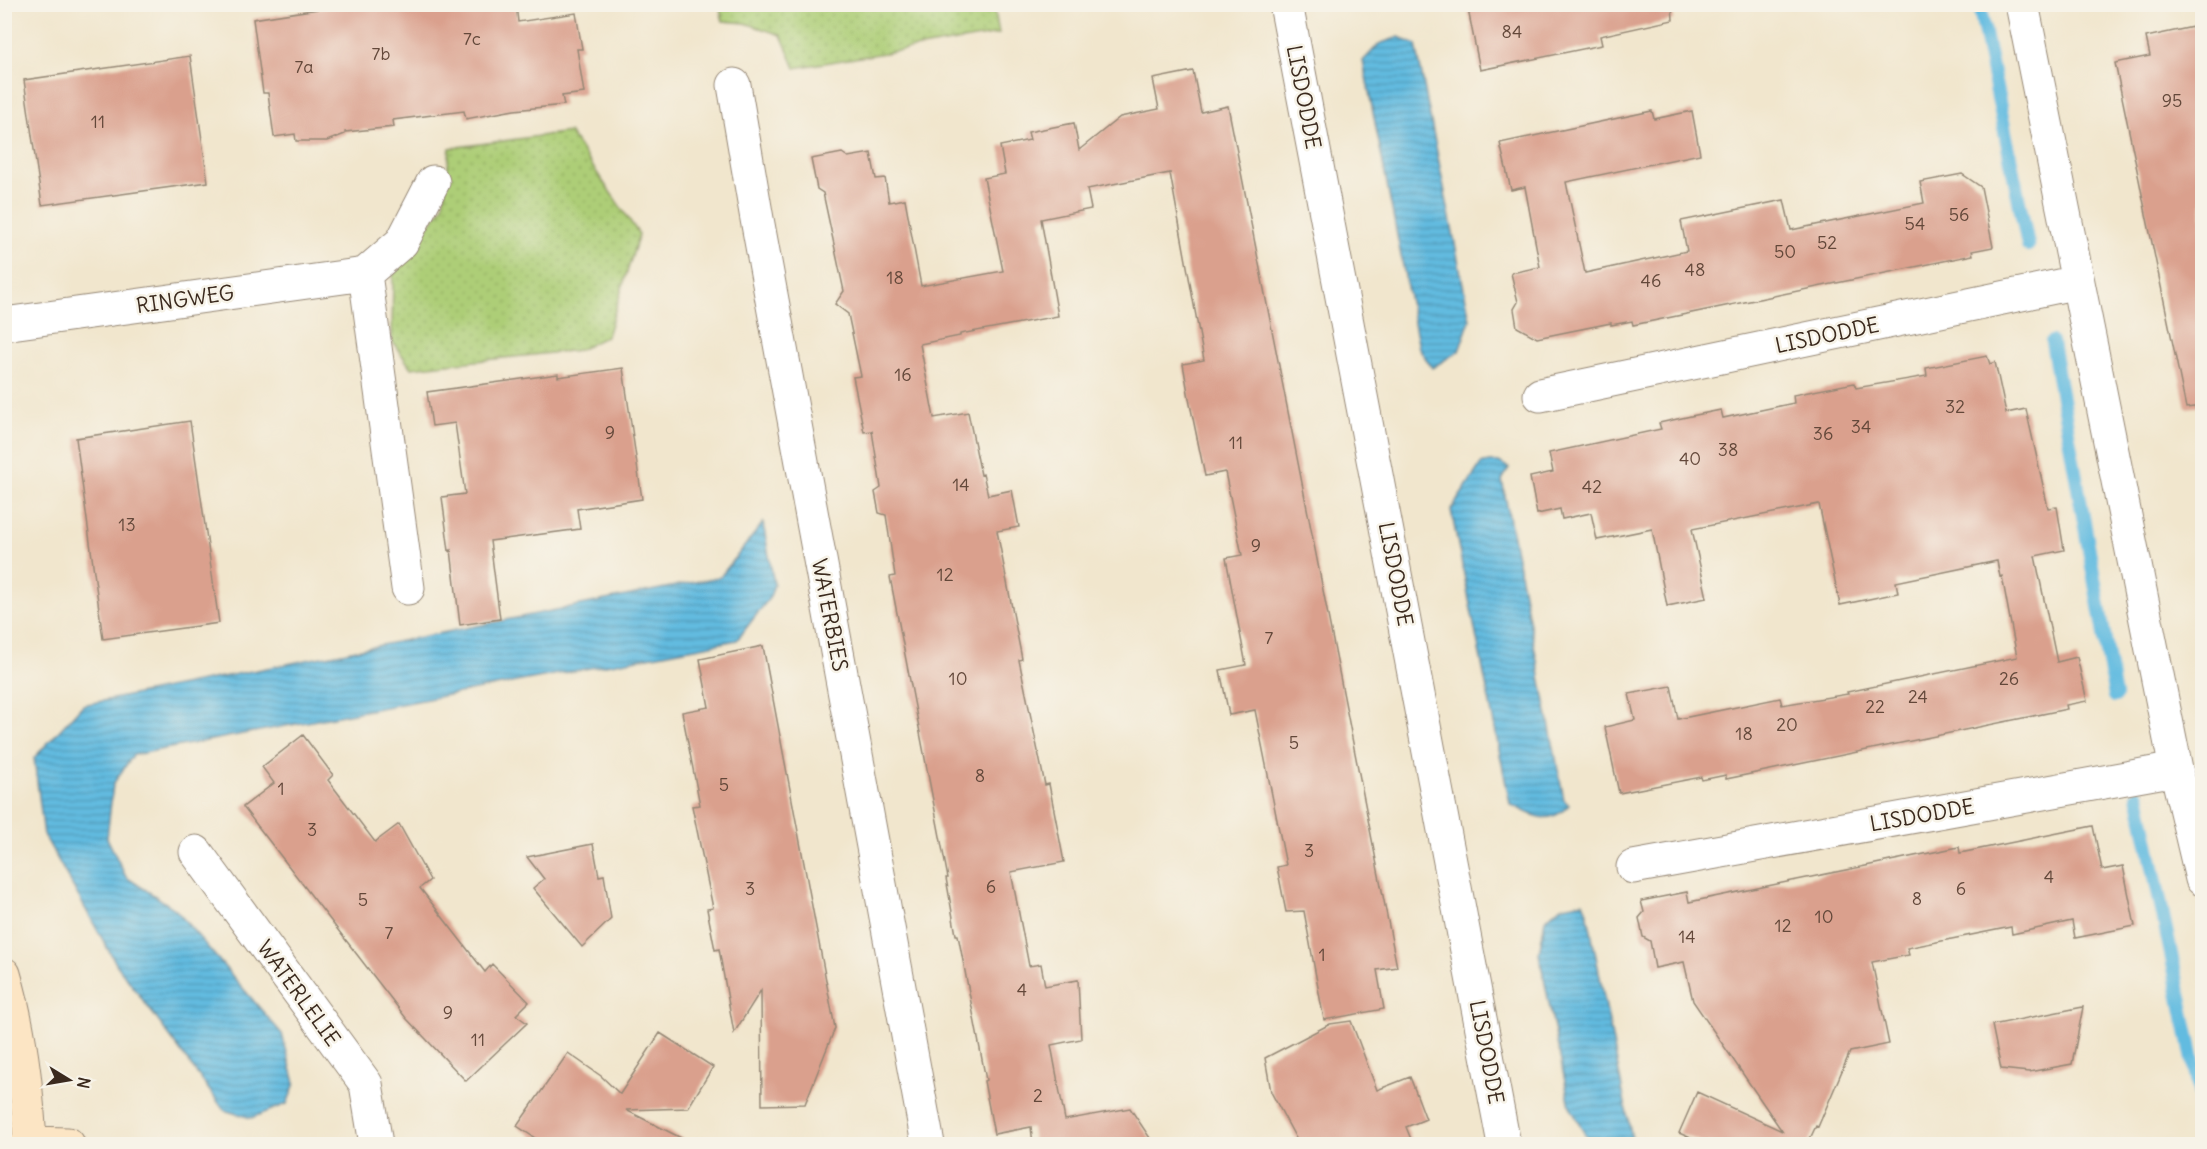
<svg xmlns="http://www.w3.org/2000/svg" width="2207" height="1149" viewBox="0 0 2207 1149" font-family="Delius,sans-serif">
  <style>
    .grass { fill: url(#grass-dots); stroke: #747c4a; stroke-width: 1.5 }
    .water { fill: url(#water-rules); stroke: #4e727f; stroke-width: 1.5 }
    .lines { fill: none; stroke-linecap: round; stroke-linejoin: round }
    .stream { stroke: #62bbe0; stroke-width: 14 }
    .building { fill: #daa08d }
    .street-casing { stroke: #968876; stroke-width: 35 }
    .secondary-casing { stroke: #968876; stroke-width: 35 }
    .street { stroke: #fff; stroke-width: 33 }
    .secondary { stroke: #fce5c4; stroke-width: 33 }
    .labels { text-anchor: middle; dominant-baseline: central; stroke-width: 5; stroke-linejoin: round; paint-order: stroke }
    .number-label { font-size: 18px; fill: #63483a }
    .street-label { font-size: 21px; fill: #3b2a1e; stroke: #f7f3e8 }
  </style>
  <defs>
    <pattern id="grass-dots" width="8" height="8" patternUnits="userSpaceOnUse" patternTransform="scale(1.5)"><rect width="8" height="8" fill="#adce77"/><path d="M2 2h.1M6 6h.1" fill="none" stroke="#96b166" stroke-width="1.8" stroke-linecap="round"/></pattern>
    <pattern id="water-rules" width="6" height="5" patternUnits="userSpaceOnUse" patternTransform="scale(1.5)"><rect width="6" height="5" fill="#62bbe0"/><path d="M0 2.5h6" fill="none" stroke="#5298b5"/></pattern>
  </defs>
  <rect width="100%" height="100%" fill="#f7f3e8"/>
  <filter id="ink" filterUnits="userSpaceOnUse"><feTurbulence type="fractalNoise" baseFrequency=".0167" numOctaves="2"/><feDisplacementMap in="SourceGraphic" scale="12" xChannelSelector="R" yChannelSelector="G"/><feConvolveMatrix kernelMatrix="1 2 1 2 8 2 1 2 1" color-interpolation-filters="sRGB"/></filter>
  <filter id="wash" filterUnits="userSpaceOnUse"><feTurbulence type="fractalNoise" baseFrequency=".008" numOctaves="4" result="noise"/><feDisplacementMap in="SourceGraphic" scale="24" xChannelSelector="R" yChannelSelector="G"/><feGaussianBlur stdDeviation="1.35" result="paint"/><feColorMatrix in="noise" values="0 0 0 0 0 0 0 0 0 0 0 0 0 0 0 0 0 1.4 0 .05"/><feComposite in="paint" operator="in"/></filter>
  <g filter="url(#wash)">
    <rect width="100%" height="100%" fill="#f1e6cd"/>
    <path class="grass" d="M719,5H994L999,34L795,68L781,35L745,23L723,21Z
      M569,132L639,234L607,336L579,350L411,368L392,341L393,275L443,206L450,148Z"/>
    <path class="water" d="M1399,37L1416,45L1470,320L1459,351L1432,368L1419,348L1363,61L1379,44Z
      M1489,462H1499L1509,468L1502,480L1564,800L1569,805C1549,827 1532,816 1510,804L1451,510L1481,464Z
      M763,523L774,584L770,597L737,640L133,755L113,784L107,838L126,877L175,909L282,1034L295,1083L287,1104L251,1118L224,1110L117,965L44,835L34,758L83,705L720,577Z
      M1583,902L1587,911L1633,1144H1599L1586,1136L1570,1106L1539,954L1545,920L1560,907Z"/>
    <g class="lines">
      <path class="stream" d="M1979,4L2028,245
        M2052,342L2115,696
        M2138,795L2202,1103"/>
    </g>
    <g id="blocks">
      <path class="building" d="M351,4H516L518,22L576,13L582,49H577L584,93L562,96L564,105L514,110L466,119L464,111L393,120L394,127L345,132V134L327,141H296L295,134L274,137L268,93H263L253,19Z
        M1467,4H1672L1673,20L1600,36L1602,45L1480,70Z
        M2202,25V406L2186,408L2115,63L2150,56L2146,37Z
        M190,56L208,182L42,205L24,80Z
        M1193,71L1201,112L1228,106L1397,967L1377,970L1384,1009L1324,1020L1304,911L1286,912L1277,867L1286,865L1255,710L1229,715L1220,670L1246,665L1226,558L1242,555L1225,472L1205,476L1190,404L1183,364L1204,360L1170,173L1087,189L1091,209L1041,219L1058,316L960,334V336L920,344L934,418L968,412L981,475L983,474L988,495L1012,490L1019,527L997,531L1022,659L1019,660L1045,785L1049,784L1064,862L1011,872L1029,966L1041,964L1045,986L1078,980L1081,1039L1051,1045L1065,1120L1130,1108L1154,1144H1033L1031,1127L994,1134L984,1081L986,1080L958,935H956L946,878H948L890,577L895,576L886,515L879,513L875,492L881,488L872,431L864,432L853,377L861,376L848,314L835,304L844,291L823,193L817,189L811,159L842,153L848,157L871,153L876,179L885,178L889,202L905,199L921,286L1003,271L984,178L1005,174L1000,146L1030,140L1028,132L1074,123L1079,150L1120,117L1159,109L1153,79Z
        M1652,111L1654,119L1692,111L1700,154L1566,182L1585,273L1687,251L1681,221L1784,200L1791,230L1924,203L1920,182L1962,174L1981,187L1993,247L1972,251L1973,255L1633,325L1632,321L1611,325V323L1537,338L1517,327L1514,309L1518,302L1511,273L1540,267L1525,187L1511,190L1500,143Z
        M1987,356L1990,364L1995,362L2006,413L2026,409L2048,508L2057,507L2064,550L2035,556L2057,662L2077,657L2087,701L2066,705L2067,709L1726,779V775L1702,780L1701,777L1619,793L1605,727L1635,720L1629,694L1671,686L1678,719L1780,698L1782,705L1848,694L1847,692L2017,657L2002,576L2000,577L1997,561L1896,582L1898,593L1840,605L1819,504L1692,529L1707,598L1667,606L1652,529L1597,540L1591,513L1562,519L1560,509L1537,514L1530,477L1553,472L1549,453L1661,429L1659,423L1691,416L1721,410L1723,418L1794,403L1793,395L1854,383L1856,388L1927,376L1926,368Z
        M623,368L642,499L577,509L580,529L490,541L500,619L460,625L451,550L449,551L442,497L465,494L455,423L432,426L427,392L558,374V377Z
        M190,421L219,623L103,639L76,438Z
        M763,646L835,1028L805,1104L762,1105L761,990L734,1033L719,949L715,950L707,909L713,908L692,806L700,805L682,712L709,707L700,659Z
        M303,735L333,775L328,780L375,842L399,824L430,880L420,888L485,972L492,964L529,1002L516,1015L527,1023L466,1081L406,1018L243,807L274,783L262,767Z
        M2093,826L2102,870L2123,866L2135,926L2075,938L2072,921L2012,934L2011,927L1907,948L1909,955L1872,962L1889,1044L1850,1052L1818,1127L1816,1126L1808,1143L1813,1144H1705L1679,1133L1697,1092L1782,1131L1693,1001L1684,962L1655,968L1650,941L1643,937L1639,918L1644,912L1641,901L1687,892L1689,902L1959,847L1960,853Z
        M593,844L599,876L604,875L611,919L582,947L533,888L544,879L527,857Z
        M2083,1007L2072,1064L2029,1072L2001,1069L1992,1025Z
        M1351,1021L1377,1090L1410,1077L1426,1119L1406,1127L1413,1144H1299L1271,1092L1265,1058L1330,1024Z
        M660,1033L713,1067L688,1108L626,1110L693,1144H544L517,1126L568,1053L601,1076L620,1094Z"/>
    </g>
  </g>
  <g filter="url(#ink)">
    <use href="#blocks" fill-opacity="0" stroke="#968876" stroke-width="1.5"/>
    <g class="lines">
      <g class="street-casing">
        <path id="street" d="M1286,4L1504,1144
          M2022,4L2176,769L2202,879
          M734,85L757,219L928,1144
          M365,274L402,242L433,182
          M4,324L365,274L408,588
          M1540,395L2078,282
          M196,852L366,1084L376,1144
          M1633,867L2176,769"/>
      </g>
      <g class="secondary-casing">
        <path id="secondary" d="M4,974C20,1029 27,1085 30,1143
          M27,1144L30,1143L68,1144"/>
      </g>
      <use href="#street" class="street"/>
      <use href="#secondary" class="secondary"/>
    </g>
  </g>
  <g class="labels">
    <g class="number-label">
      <text x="1512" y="31">84</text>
      <text x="472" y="38">7c</text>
      <text x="381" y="53">7b</text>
      <text x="304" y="66">7a</text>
      <text x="2172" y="100">95</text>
      <text x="98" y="121">11</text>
      <text x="1959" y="214">56</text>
      <text x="1915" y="223">54</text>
      <text x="1827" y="242">52</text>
      <text x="1785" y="251">50</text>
      <text x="1695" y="269">48</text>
      <text x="895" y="277">18</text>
      <text x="1651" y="280">46</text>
      <text x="903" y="374">16</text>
      <text x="1955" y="406">32</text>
      <text x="1861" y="426">34</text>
      <text x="610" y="432">9</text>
      <text x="1823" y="433">36</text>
      <text x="1236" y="442">11</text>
      <text x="1728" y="449">38</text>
      <text x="1690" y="458">40</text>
      <text x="961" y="484">14</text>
      <text x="1592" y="486">42</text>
      <text x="127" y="524">13</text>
      <text x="1256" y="545">9</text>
      <text x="945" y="574">12</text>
      <text x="1269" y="637">7</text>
      <text x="958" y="678">10</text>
      <text x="2009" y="678">26</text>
      <text x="1918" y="696">24</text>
      <text x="1875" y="706">22</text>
      <text x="1787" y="724">20</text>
      <text x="1744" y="733">18</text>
      <text x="1294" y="742">5</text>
      <text x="980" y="775">8</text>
      <text x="724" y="784">5</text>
      <text x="281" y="788">1</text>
      <text x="312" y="829">3</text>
      <text x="1309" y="850">3</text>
      <text x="2049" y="876">4</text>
      <text x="991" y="886">6</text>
      <text x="750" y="888">3</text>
      <text x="1961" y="888">6</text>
      <text x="1917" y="898">8</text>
      <text x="363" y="899">5</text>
      <text x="1824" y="916">10</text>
      <text x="1783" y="925">12</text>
      <text x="389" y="932">7</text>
      <text x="1687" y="936">14</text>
      <text x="1322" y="954">1</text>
      <text x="1022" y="989">4</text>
      <text x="448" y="1012">9</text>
      <text x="478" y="1039">11</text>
      <text x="1038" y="1095">2</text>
    </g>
    <g class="street-label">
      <text transform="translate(1304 97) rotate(79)">LISDODDE</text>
      <text transform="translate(185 299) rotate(-8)">RINGWEG</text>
      <text transform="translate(1827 335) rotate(-12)">LISDODDE</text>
      <text transform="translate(1396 574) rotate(79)">LISDODDE</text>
      <text transform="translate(830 615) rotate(79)">WATERBIES</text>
      <text transform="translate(1922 815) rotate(-10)">LISDODDE</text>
      <text transform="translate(299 993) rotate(54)">WATERLELIE</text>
      <text transform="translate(1487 1052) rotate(79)">LISDODDE</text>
    </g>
  </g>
  <rect width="2207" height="1149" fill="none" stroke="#f7f3e8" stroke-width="24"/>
  <g transform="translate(69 1080) rotate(101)" stroke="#f7f3e8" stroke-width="4.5" paint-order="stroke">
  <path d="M0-4.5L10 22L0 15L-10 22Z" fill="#3b2a1e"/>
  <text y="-9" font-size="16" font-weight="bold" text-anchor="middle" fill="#3b2a1e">N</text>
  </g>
</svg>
